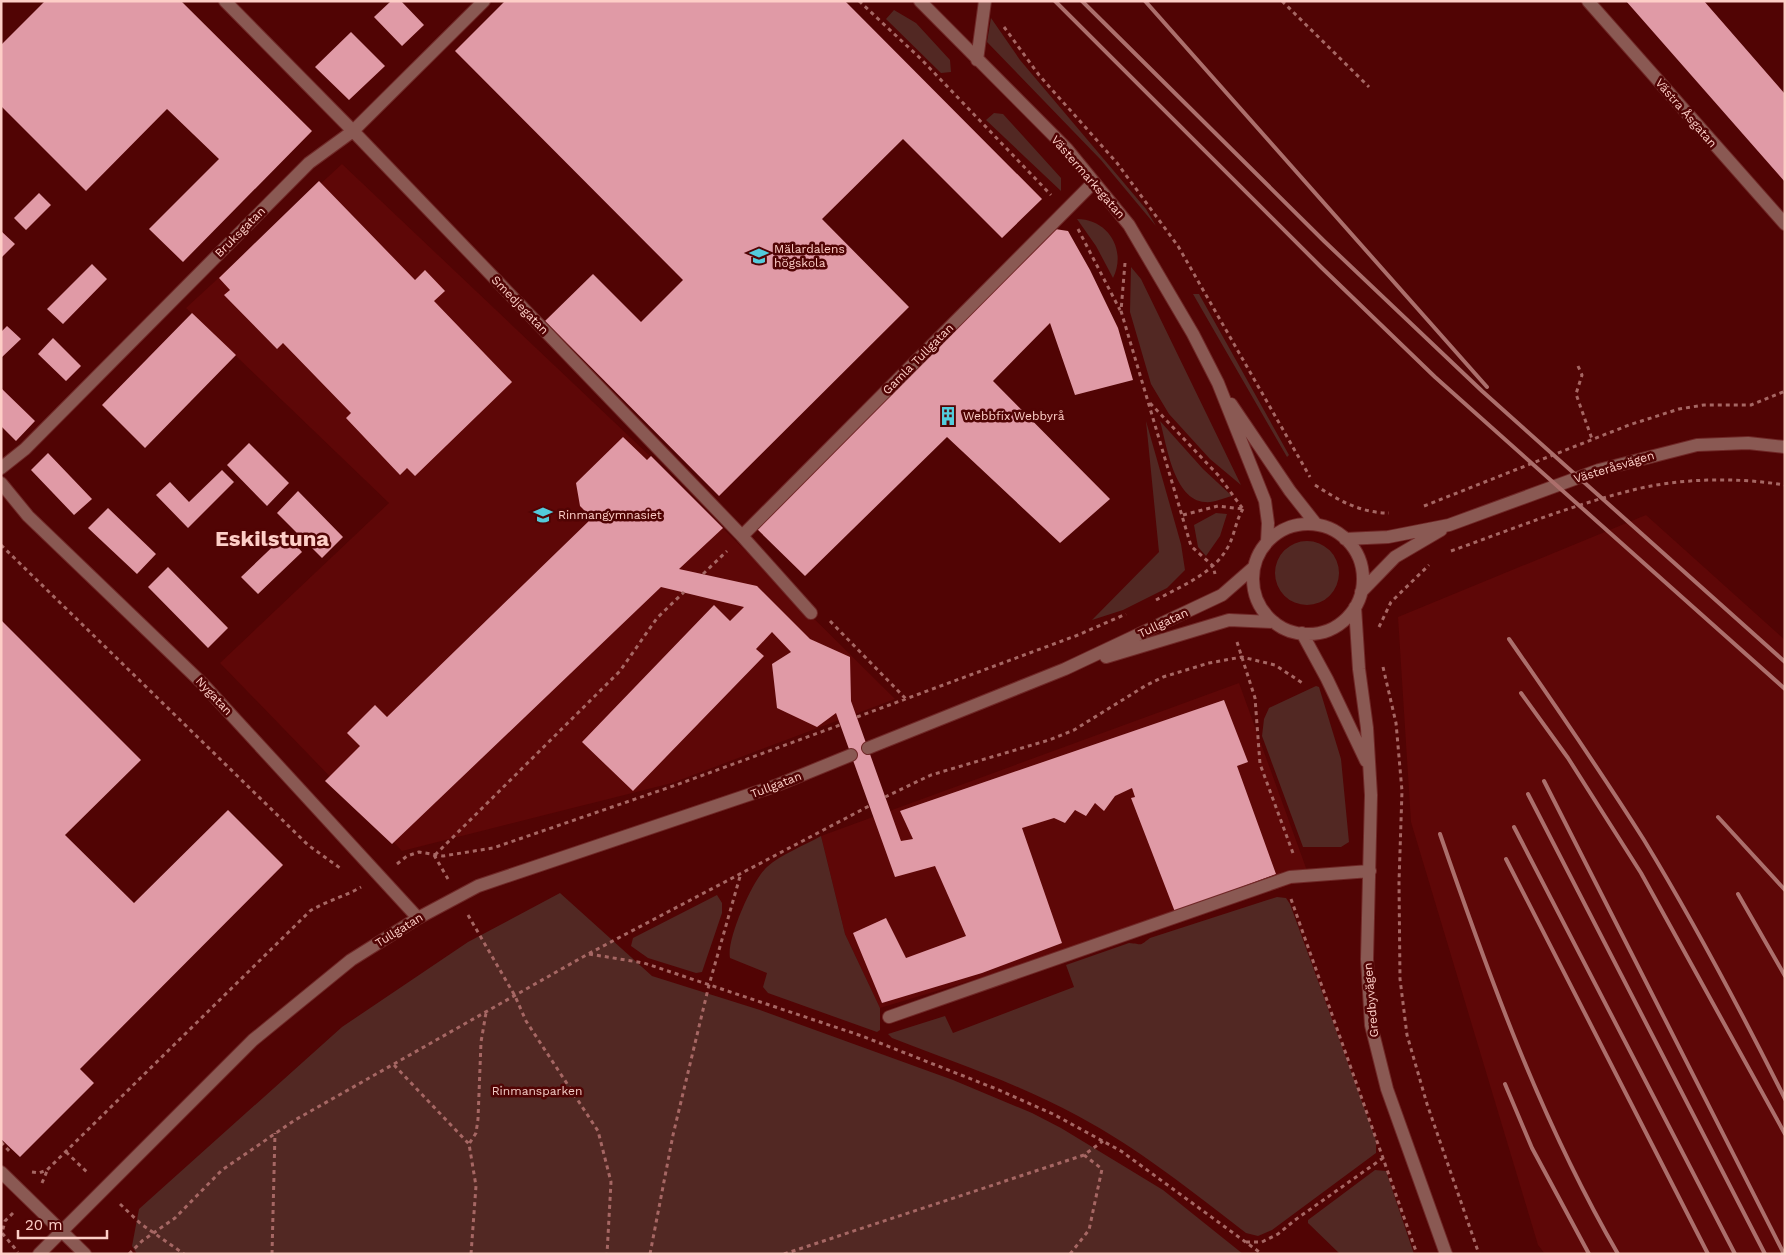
<svg xmlns="http://www.w3.org/2000/svg" width="1786" height="1255" viewBox="0 0 1786 1255" font-family="'Work Sans',sans-serif">
  <style>
    .built { fill: #5e0707 }
    .green { fill: #522823 }
    .building { fill: #e09aa6 }
    .lines { fill: none; stroke-linecap: round; stroke-linejoin: round }
    .minor-casing { stroke: #702827; stroke-width: 14 }
    .path { stroke: #a66764; stroke-width: 3; stroke-dasharray: 4 4; stroke-linecap: butt }
    .minor { stroke: #8a5953; stroke-width: 12 }
    .rail { stroke: #ac6f6c; stroke-width: 4 }
    .labels { text-anchor: middle; dominant-baseline: central; stroke-width: 5; stroke-linejoin: round; paint-order: stroke }
    .street-label { font-size: 12px; fill: #fdcec7; stroke: #510404 }
    .poi-label { font-size: 12px; fill: #fdcec7; stroke: #510404; text-anchor: start }
    .park-label { font-size: 12px; fill: #f2cac4; stroke: #510404 }
    .town-label { font-size: 22px; font-weight: bold; fill: #fdcec7; stroke: #510404 }
  </style>
  <rect width="100%" height="100%" fill="#510404"/>
  <path class="built" d="M342,164L651,457L895,699L672,783L402,851L220,663L389,503L186,308Z
    M1646,515L1785,640V1254H1545L1538,1245L1411,822L1398,617Z
    M1239,683L1310,879L880,1008L845,934L821,836Z"/>
  <path class="green" d="M894,10L916,23L950,60L951,72L941,73L886,19Z
    M991,18L1020,60L1146,209L1156,226L1101,160L987,42Z
    M994,113L1003,114L1061,178V191L986,120Z
    M1077,219C1108,219 1127,250 1113,278L1096,246Z
    M1131,267L1141,279L1241,485L1210,459L1169,414L1151,384L1130,312Z
    M1193,294H1199L1289,455L1287,457Z
    M1146,421L1181,544L1185,570L1167,588L1123,610L1092,620L1159,552Z
    M1160,421L1203,469L1232,496C1224,498 1213,503 1205,502C1174,500 1167,446 1160,421Z
    M1216,513L1227,514L1220,536L1206,556L1198,547L1194,525Z
    M1275 573a32 32 0 1 1 64 0a32 32 0 1 1-64 0Z
    M1316,686L1319,687L1341,759L1349,842L1341,847H1303L1262,736L1264,719L1269,708Z
    M821,836L845,934L880,1008V1030L877,1032L768,993L763,987L767,973L730,958C726,940 753,879 767,867C780,855 805,845 821,836Z
    M560,893L652,976L760,1010L953,1080L1032,1113L1061,1128L1163,1190L1243,1254H137L132,1246L139,1209L342,1027L468,942Z
    M717,895L722,903V913L702,972L696,973L648,958L631,946L633,938Z
    M1277,897L1286,898L1290,904L1376,1140V1153L1272,1230L1258,1236L1246,1233C1193,1192 1138,1148 1078,1116C1019,1084 954,1062 892,1038L888,1034L945,1016L953,1033L1074,987L1066,965L1129,943C1144,944 1138,947 1150,938Z
    M1375,1170L1386,1171L1414,1254H1340L1308,1223V1220Z"/>
  <path class="building" d="M45,1H181L312,131L183,262L149,229L219,159L167,109L86,191L1,106V45Z
    M391,1H401L424,25L402,46L374,17Z
    M505,1H845L1042,199L1002,238L903,139L822,219L909,307L719,496L545,321L593,274L641,322L683,280L455,51Z
    M1626,1H1704L1785,94V182Z
    M351,32L385,66L349,100L315,67Z
    M319,181L415,280L425,270L445,291L434,301L512,382L415,476L407,468L400,475L346,418L351,413L283,343L277,349L224,295L230,290L219,278Z
    M39,193L51,205L26,230L14,218Z
    M1055,229L1068,231L1090,270L1118,328L1133,380L1075,395L1050,323L993,381L1110,499L1060,543L947,437L805,576L757,529Z
    M1,231L15,244L1,258Z
    M92,264L107,279L63,324L47,309Z
    M192,313L236,355L145,448L102,405Z
    M7,326L21,339L1,358V332Z
    M53,338L81,366L66,381L38,354Z
    M1,388L35,421L16,441L1,426Z
    M623,437L647,460L651,456L723,528L679,569L757,586L810,639L850,657L851,701L901,841L913,839L900,811L1224,700L1248,762L1237,766L1276,874L1175,912L1131,798L1135,797L1132,788L1115,796L1104,811L1095,803L1086,816L1075,810L1065,823L1054,818L1022,828L1062,943L982,973L882,1003L853,933L886,918L906,958L966,936L935,866L895,877L836,713L817,727L777,708L772,664L791,652L772,632L756,649L764,656L633,791L582,742L714,605L730,621L744,607L661,587L392,844L325,781L360,746L347,733L375,705L387,717L592,518L580,506L576,483Z
    M249,443L289,483L267,506L227,465Z
    M48,453L92,499L74,515L31,470Z
    M222,470L234,482L188,528L156,495L170,482L189,502Z
    M298,491L343,537L322,558L277,513Z
    M108,508L156,554L137,574L88,528Z
    M286,534L302,552L258,594L241,577Z
    M168,567L228,628L208,648L148,587Z
    M1,620L141,760L65,835L134,903L228,810L283,865L80,1069L94,1083L20,1157L1,1139Z"/>
  <g class="lines">
    <g class="minor-casing">
      <path id="minor" d="M225,1L353,131L742,536L811,613
        M920,1L1067,149L1129,225L1193,334L1218,383L1265,501L1268,523L1267,542
        M1588,1L1785,224
        M977,60L985,1
        M1231,404L1290,491L1316,524
        M1,468L25,449L309,163L353,131L484,1
        M1,483L28,516L202,683L418,918
        M1253 579a55 55 0 1 1 110 0a55 55 0 1 1-110 0Z
        M742,536L1094,182
        M1345,539L1388,537L1449,525L1599,470L1697,445L1748,443L1785,447
        M1361,592L1395,557L1441,530
        M1355,607L1359,669L1367,728L1371,795L1367,959L1371,1025L1387,1089L1446,1254
        M1302,633L1327,679L1366,761
        M1106,657L1229,620L1274,622
        M868,748L1065,669L1222,595L1254,567
        M889,1017L1290,877L1370,871
        M1,1172L85,1254
        M39,1254L253,1040L351,960L418,918L478,886L775,786L851,755"/>
    </g>
    <path class="path" d="M859,1L921,59L1051,195
      M1282,1L1369,87
      M1004,27L1039,75L1117,163L1178,246L1310,477
      M1078,229L1120,310
      M1125,263L1121,311L1191,546L1213,566L1215,574
      M1578,366L1582,375L1576,394L1592,439
      M1150,403L1218,475L1243,509
      M1315,485C1338,500 1360,513 1389,513
      M1424,506L1629,425L1679,409L1704,405H1751L1785,391
      M1183,515L1218,506L1243,509
      M1,545L308,845L340,868
      M1451,551C1510,530 1569,506 1629,491C1677,478 1736,477 1785,485
      M703,574L727,551
      M1156,600C1183,585 1215,573 1229,545C1235,533 1236,520 1243,509
      M830,621L906,699
      M1379,627L1391,602L1429,565
      M1237,642L1255,698L1260,764L1294,856
      M1383,667L1396,723L1402,791L1399,882L1400,979L1407,1035L1427,1104L1479,1254
      M857,717L1078,635L1126,614
      M885,797L931,775L1049,740L1074,730L1145,686L1163,677L1209,663L1242,657L1275,665L1304,684
      M434,855L448,879
      M435,855L620,671L657,618L684,592
      M397,864L407,856L419,852L443,856L493,848L676,785L840,725
      M1291,899L1417,1254
      M468,915L515,996L526,1021L598,1131L611,1182L607,1254
      M589,954L644,963L862,1036L999,1090L1053,1114L1121,1151L1262,1254
      M394,1065L469,1144
      M1,1142L11,1153
      M66,1152L88,1173
      M32,1172L39,1173L47,1170L310,911C326,901 344,897 361,887
      M42,1183L47,1171
      M120,1204L141,1224L184,1254
      M13,1213L5,1221L2,1233L18,1252
      M1246,1242H1262L1278,1234L1295,1220L1383,1158
      M129,1254L142,1241L175,1218L222,1170L295,1120L588,954L869,806
      M272,1254L275,1133
      M471,1254L476,1186L469,1144L476,1133L478,1119L481,1042L486,1013
      M650,1254L673,1135L709,985L741,873
      M784,1254L1084,1155L1103,1141
      M1070,1254L1089,1230L1102,1169L1084,1155"/>
    <use href="#minor" class="minor"/>
    <path class="rail" d="M1055,1L1322,268L1435,377L1785,689
      M1082,1L1324,241L1482,391L1785,662
      M1145,1L1487,387
      M1509,639C1555,705 1601,772 1644,840C1695,924 1741,1011 1785,1099
      M1521,693L1568,758L1641,873L1785,1134
      M1544,781L1784,1254
      M1528,794L1765,1254
      M1718,817L1785,890
      M1514,827L1735,1254
      M1440,834C1490,979 1541,1121 1618,1254
      M1506,859L1708,1254
      M1738,894L1785,976
      M1505,1084L1532,1148L1589,1254"/>
  </g>
  <defs>
    <g id="university-bare" transform="scale(1.5)"><path d="M0-5L7-2L0 1L-7-2ZM-4 1L0 2.5L4 1V4Q0 6-4 4Z" fill="#53cbdb" stroke="#510404" stroke-width="2.5" paint-order="stroke"/></g>
    <g id="building-bare" transform="scale(1.5)"><path d="M-4-6H4V6H1V3H-1V6H-4ZM-2.5-4.3h1.7v1.8h-1.7ZM.8-4.3h1.7v1.8H.8ZM-2.5-1h1.7V.8h-1.7ZM.8-1h1.7V.8H.8Z" fill="#53cbdb" stroke="#510404" stroke-width="2.5" paint-order="stroke"/></g>
    <g id="school-bare" transform="scale(1.5)"><path d="M0-5L7-2L0 1L-7-2ZM-4 1L0 2.5L4 1V4Q0 6-4 4Z" fill="#53cbdb" stroke="#510404" stroke-width="2.5" paint-order="stroke"/></g>
  </defs>
  <g fill-rule="evenodd">
    <use href="#university-bare" x="759" y="256"/>
    <use href="#building-bare" x="948" y="416"/>
    <use href="#school-bare" x="543" y="515"/>
  </g>
  <g class="labels">
    <g class="street-label">
      <text transform="translate(1686 113) rotate(49)">Västra Åsgatan</text>
      <text transform="translate(1088 177) rotate(49)">Västermarksgatan</text>
      <text transform="translate(240 232) rotate(-45)">Bruksgatan</text>
      <text transform="translate(520 305) rotate(46)">Smedjegatan</text>
      <text transform="translate(918 359) rotate(-45)">Gamla Tullgatan</text>
      <text transform="translate(1614 467) rotate(-17)">Västeråsvägen</text>
      <text transform="translate(1163 623) rotate(-25)">Tullgatan</text>
      <text transform="translate(214 696) rotate(47)">Nygatan</text>
      <text transform="translate(776 785) rotate(-21)">Tullgatan</text>
      <text transform="translate(399 930) rotate(-32)">Tullgatan</text>
      <text transform="translate(1371 1000) rotate(-95)">Gredbyvägen</text>
    </g>
    <g class="poi-label">
      <text x="774" y="249">Mälardalens<tspan x="774" dy="14">högskola</tspan></text>
      <text x="963" y="416">Webbfix Webbyrå</text>
      <text x="558" y="515">Rinmangymnasiet</text>
    </g>
    <g class="park-label">
      <text x="537" y="1091">Rinmansparken</text>
    </g>
    <g class="town-label">
      <text x="272" y="538">Eskilstuna</text>
    </g>
  </g>
  <rect width="1786" height="1255" fill="none" stroke="#fdcec7" stroke-width="5"/>
  <path d="M18 1230v8h89v-8" fill="none" stroke="#fdcec7" stroke-width="2.5"/>
  <text x="25" y="1230" font-size="15" fill="#fdcec7" stroke="#510404" stroke-width="4" paint-order="stroke">20 m</text>
</svg>
